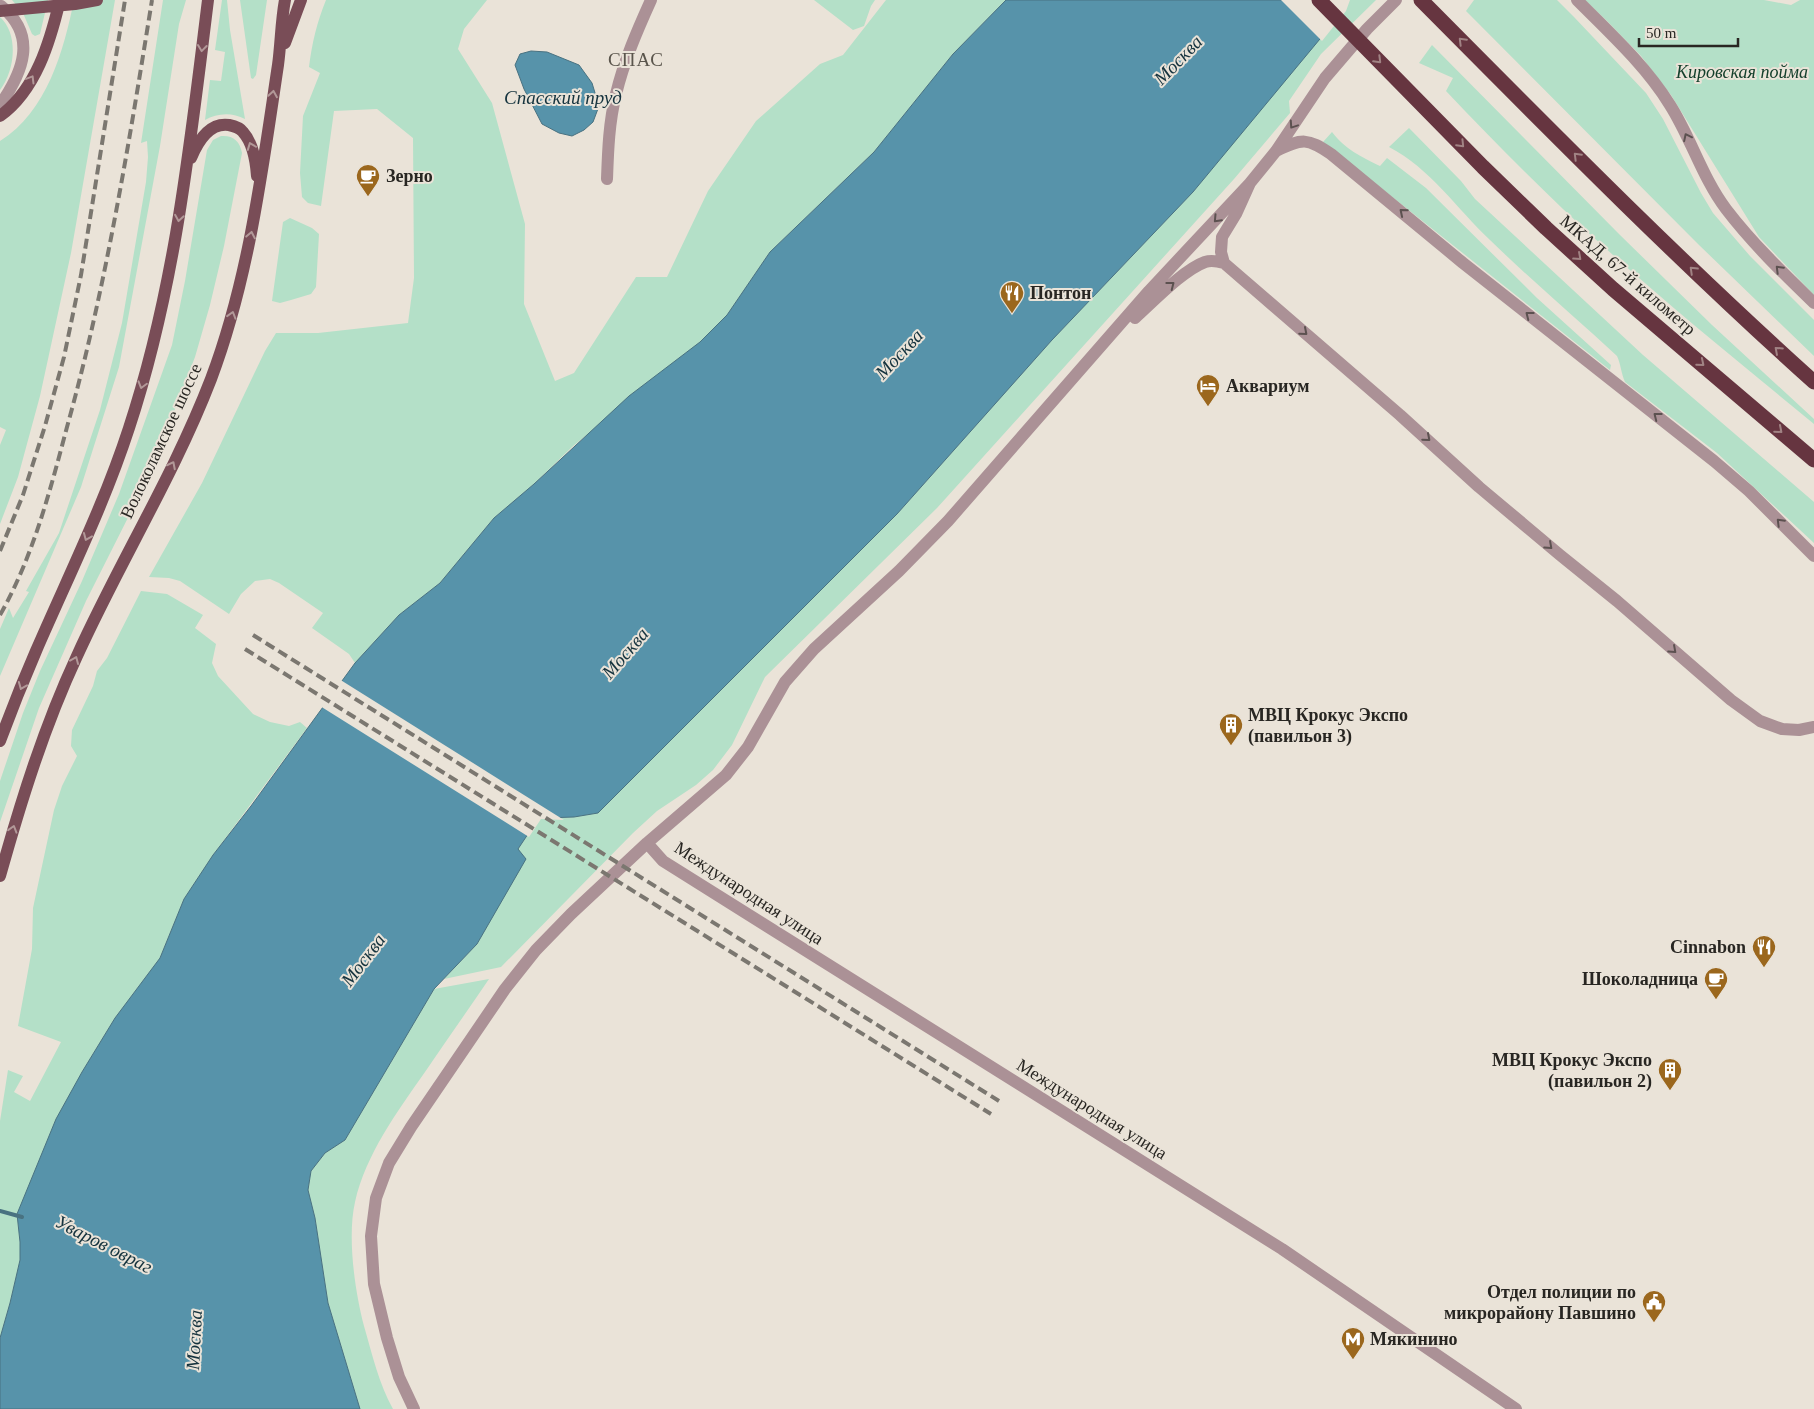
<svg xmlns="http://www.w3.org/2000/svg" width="1814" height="1409" viewBox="0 0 1814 1409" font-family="Georgia,serif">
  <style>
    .green { fill: #b4e0c8 }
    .water { fill: #5793aa; stroke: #497281 }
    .pier { fill: #eae3d8 }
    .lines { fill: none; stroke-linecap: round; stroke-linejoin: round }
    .stream { stroke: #497281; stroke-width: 4 }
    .minor { stroke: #ab9196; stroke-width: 12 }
    .major { stroke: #794d57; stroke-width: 12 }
    .highway { stroke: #663540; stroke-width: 15 }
    .rail { stroke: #7b7770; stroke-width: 4; stroke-dasharray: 10 5; stroke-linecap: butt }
    .oneway { stroke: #a18384 }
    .oneway2 { stroke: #b29898 }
    .oneway3 { stroke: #5c5150 }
    .labels { text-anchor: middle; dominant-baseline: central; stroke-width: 4; stroke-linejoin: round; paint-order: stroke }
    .park-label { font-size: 18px; font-style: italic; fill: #14402c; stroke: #eae3d8 }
    .poi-label { font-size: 18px; font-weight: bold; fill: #282622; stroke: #eae3d8; text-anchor: start }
    .street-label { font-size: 18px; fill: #282622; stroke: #eae3d8 }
    .neighbourhood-label { font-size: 19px; letter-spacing: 1px; fill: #5a554c; stroke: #eae3d8 }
    .water-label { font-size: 19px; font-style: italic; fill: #15333e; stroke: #eae3d8 }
  </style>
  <rect width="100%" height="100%" fill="#eae3d8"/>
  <path class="green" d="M12,0H48L40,34L35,36L32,34L23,13Z
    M74,0H115L71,253L40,396L18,477L0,524V445L6,430L0,427V141C47,112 64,50 74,0Z
    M163,0H186L179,24L160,146L119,367L81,487L0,676V629L9,608L13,618L29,592L26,591L59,533L100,410L122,323L146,182L148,157L147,141L141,143Z
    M222,0H227L230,30L245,119C232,112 217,113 205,120L210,80L221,81L225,52L215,50Z
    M240,0H267L256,75L253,79L251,78Z
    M326,0H487L464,29L458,49L492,103L525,224L524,304L555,381L574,373L636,277H667L708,191L756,121L820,64L843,55L886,0H1006L953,54L874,152L770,252L727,315L700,342L572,447L534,484L494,518L440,583L399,615L355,663L349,654L312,628L323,613L279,583L270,579L255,581L241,594L229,614L180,581L169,578L149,577L202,483L265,351L276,333H318L408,323L414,278L413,138L377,109L334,111L321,206L308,203L302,197L300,173L303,116L320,73L309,67C312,43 317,22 326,0Z
    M814,0H875L871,6L864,26L853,30Z
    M1348,0H1376L1321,54L1289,101L1290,113L1234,179L937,508L765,677L732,745L713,770L696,785L657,811L633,833L501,967L444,979L477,944L518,849L540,816L544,818L574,817L598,813L897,514L1052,340L1193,192Z
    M1474,0H1557L1574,17L1646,93L1663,119L1701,193L1713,213L1750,256L1814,320V356L1699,245L1466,11Z
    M1585,0H1764L1791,5L1800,0H1814V295L1759,237L1671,95L1641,56L1607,21Z
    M0,17C19,34 15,71 0,90Z
    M1432,45L1620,235L1712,325L1814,419V424C1729,354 1643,285 1563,209C1523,171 1484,131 1446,91L1453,78L1419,63Z
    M1409,128L1461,181L1475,199L1643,355L1814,502V543L1717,453L1625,382C1621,373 1621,365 1617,356C1575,317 1531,280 1490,240C1457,209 1430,168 1389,147Z
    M1332,132C1346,150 1360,156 1380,166L1387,158L1426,188L1537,298L1611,365L1610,370L1323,142Z
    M221,136C233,135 240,141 242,153L224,246L210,305L195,357L150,474L86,601L39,708L0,822V781L23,713L40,671L82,581L119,494L172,345L185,281L207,150L213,140Z
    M290,218L312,228L319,234L316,287L311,294L291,300L280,303L272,301L283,222Z
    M141,591L167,594L203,615L195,628L216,644L212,663L218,676L253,714L270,722L289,726L300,722L307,728L213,855L184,899L160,958L115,1018L82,1072L17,1214L20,1242V1260L10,1303L0,1338V1121L8,1070L23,1076L14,1092L30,1101L61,1042L18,1026L32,949L33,908L54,810L62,786L77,756L71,746L72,730L93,686L97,671L107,658Z
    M489,979C468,1010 446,1041 425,1072C397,1112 366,1154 355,1202C347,1237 355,1292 364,1326C372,1354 379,1384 393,1409H360L328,1303L315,1218L308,1190L311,1171L325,1153L345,1140L434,989Z"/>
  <path class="water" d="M1006,0H1348L1344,10L1193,192L1052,340L897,514L598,813L574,817L544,818L540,816L518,849L526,859L477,944L434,989L345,1140L325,1153L311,1171L308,1190L315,1218L328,1303L360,1409H0V1338L10,1303L20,1260V1242L17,1214L56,1119L82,1072L115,1018L160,958L184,899L213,855L251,806L355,663L399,615L440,583L494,518L534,484L629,396L700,342L727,315L770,252L874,152L953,54Z
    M531,51L547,52L579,65L592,83L599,106L593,122L584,130L572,136L559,133L542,124L524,89L515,65L520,54Z"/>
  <path class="pier" d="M1281,0H1350L1346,11L1322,41Z
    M339,679L564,820L541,819L529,837L320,706Z"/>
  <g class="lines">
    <path class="stream" d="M0,1211L22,1217"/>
    <path class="minor" d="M1577,0C1609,32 1646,66 1670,105C1691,138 1702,177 1726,209C1752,243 1783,273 1814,303
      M0,105C23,72 38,36 1,6
      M1276,151C1303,138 1307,138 1331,154L1463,263L1714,461L1749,491L1814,556
      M607,179C608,150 609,122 616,94C624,61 637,31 651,0
      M1224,263L1221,252L1222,237L1236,214L1250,183L1276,151L1325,78L1367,29L1396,0
      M1135,318C1153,302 1183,270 1205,262C1211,260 1217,261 1224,263L1400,415L1479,487L1560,555L1617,601L1731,700L1760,721L1782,729L1799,730L1814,727
      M647,843L663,861L1282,1249L1516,1409
      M414,1409L399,1377L387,1338L374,1284L371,1236L376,1198L389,1163L411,1127L505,989L536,950L571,914L647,843L726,775L748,747L785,682L814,649L899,571L948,521L1149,291L1250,183"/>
    <path class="major" d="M0,11L75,4L97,0
      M285,43L301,0
      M0,116C36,90 50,42 60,0
      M191,158C198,141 209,122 229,125C234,126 240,128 243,132C253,143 256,162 257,176
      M0,741C11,711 23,681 36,651C68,577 104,505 129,428C175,288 190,145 208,0
      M0,876C21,801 44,727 77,656C119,563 174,475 211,379C249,278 262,171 278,65C281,43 281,21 285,0"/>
    <path class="highway" d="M1319,0L1483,167L1546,228L1613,289L1814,460
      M1421,0C1550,130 1678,260 1814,382"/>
    <path class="rail" d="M0,551L23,495L45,426L64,357L81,275L125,0
      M0,615C33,557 50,491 67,427C106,287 129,143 152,0
      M253,635L999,1101
      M245,649L991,1114"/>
  </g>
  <defs><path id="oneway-chevron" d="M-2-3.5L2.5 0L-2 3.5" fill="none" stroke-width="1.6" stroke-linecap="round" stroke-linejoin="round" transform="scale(1.25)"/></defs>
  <g class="oneway">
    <use href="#oneway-chevron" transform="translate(1462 41) rotate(-135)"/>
    <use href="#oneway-chevron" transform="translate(1378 60) rotate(45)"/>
    <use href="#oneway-chevron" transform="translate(1461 144) rotate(46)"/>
    <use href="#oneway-chevron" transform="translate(1577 156) rotate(-135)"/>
    <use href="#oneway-chevron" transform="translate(1578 257) rotate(42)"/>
    <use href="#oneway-chevron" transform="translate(1693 270) rotate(-136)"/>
    <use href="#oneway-chevron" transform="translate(1778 350) rotate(-138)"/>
    <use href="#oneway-chevron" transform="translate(1701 363) rotate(40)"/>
    <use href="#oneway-chevron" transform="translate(1779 430) rotate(41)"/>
  </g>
  <g class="oneway2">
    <use href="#oneway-chevron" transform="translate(202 48) rotate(97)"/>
    <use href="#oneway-chevron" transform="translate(31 79) rotate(-59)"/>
    <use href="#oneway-chevron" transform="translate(273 94) rotate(-81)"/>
    <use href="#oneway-chevron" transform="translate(251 146) rotate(-111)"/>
    <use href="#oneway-chevron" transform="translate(179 218) rotate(99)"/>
    <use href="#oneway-chevron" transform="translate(251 235) rotate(-79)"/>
    <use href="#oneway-chevron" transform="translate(232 315) rotate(-73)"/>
    <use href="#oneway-chevron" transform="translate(142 385) rotate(106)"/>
    <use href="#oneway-chevron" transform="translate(172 465) rotate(-63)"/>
    <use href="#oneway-chevron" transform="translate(87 537) rotate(113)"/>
    <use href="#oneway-chevron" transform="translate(75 660) rotate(-67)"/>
    <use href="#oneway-chevron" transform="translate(22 686) rotate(112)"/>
    <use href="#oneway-chevron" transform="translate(13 829) rotate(-73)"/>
  </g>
  <g class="oneway3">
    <use href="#oneway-chevron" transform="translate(1293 125) rotate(124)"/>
    <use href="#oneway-chevron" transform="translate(1687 137) rotate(-116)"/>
    <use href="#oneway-chevron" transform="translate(1403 212) rotate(-140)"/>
    <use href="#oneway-chevron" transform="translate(1217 219) rotate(133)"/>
    <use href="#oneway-chevron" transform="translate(1779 269) rotate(-135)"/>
    <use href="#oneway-chevron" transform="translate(1171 285) rotate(-38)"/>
    <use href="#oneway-chevron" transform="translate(1529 315) rotate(-142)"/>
    <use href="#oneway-chevron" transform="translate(1304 332) rotate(41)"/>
    <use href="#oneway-chevron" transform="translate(1657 416) rotate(-142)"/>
    <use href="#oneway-chevron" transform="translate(1427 438) rotate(41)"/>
    <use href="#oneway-chevron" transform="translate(1780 522) rotate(-135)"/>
    <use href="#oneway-chevron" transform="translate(1549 546) rotate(42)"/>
    <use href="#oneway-chevron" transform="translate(1673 650) rotate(42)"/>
  </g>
  <defs>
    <g id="cafe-pin" transform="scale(1.25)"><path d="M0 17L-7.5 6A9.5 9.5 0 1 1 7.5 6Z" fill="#9b671d" stroke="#eae3d8"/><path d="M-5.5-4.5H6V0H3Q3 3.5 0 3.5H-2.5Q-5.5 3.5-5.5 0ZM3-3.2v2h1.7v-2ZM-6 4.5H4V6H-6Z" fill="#fff"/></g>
    <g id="restaurant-pin" transform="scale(1.25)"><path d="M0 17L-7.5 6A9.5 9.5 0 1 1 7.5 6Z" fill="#9b671d" stroke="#eae3d8"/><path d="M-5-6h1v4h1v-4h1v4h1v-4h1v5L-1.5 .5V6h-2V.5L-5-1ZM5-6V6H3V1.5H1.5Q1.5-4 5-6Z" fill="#fff"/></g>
    <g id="hotel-pin" transform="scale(1.25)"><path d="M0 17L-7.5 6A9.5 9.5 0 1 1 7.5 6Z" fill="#9b671d" stroke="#eae3d8"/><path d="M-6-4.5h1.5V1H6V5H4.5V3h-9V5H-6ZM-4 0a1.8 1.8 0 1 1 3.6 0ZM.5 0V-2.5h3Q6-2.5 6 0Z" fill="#fff"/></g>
    <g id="building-pin" transform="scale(1.25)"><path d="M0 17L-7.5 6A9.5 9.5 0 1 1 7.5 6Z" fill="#9b671d" stroke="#eae3d8"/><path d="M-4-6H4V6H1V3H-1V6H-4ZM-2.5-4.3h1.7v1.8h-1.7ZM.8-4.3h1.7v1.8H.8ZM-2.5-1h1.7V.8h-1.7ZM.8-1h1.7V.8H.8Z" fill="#fff"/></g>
    <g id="civic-pin" transform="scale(1.25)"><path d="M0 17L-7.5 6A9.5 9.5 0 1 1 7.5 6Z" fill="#9b671d" stroke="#eae3d8"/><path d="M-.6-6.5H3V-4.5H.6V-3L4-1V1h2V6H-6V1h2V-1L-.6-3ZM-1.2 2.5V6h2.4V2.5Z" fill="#fff"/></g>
    <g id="metro-pin" transform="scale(1.25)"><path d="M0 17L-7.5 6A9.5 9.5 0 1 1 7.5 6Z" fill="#9b671d" stroke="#eae3d8"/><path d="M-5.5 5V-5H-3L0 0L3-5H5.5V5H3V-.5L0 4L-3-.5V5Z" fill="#fff"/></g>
  </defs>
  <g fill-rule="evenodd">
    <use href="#cafe-pin" x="368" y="176"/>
    <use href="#restaurant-pin" x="1012" y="293"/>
    <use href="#hotel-pin" x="1208" y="386"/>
    <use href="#building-pin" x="1231" y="725"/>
    <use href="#restaurant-pin" x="1764" y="947"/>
    <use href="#cafe-pin" x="1716" y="979"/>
    <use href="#building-pin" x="1670" y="1070"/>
    <use href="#civic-pin" x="1654" y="1302"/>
    <use href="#metro-pin" x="1353" y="1339"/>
  </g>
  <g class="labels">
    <g class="park-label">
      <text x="1742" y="72">Кировская пойма</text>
    </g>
    <g class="poi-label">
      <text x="386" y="176">Зерно</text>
      <text x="1030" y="293">Понтон</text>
      <text x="1226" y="386">Аквариум</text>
      <text x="1248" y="715">МВЦ Крокус Экспо<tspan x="1248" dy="21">(павильон 3)</tspan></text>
      <text x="1746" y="947" text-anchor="end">Cinnabon</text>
      <text x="1698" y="979" text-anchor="end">Шоколадница</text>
      <text x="1652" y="1060" text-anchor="end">МВЦ Крокус Экспо<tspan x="1652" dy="21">(павильон 2)</tspan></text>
      <text x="1636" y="1292" text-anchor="end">Отдел полиции по<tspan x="1636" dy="21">микрорайону Павшино</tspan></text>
      <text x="1370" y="1339">Мякинино</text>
    </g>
    <g class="street-label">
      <text transform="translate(1628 275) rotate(41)">МКАД, 67-й километр</text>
      <text transform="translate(161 441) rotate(-65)">Волоколамское шоссе</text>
      <text transform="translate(749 893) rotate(33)">Международная улица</text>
      <text transform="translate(1092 1109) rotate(32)">Международная улица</text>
    </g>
    <g class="neighbourhood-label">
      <text x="636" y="59">СПАС</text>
    </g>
    <g class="water-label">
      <text transform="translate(1178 60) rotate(-46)">Москва</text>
      <text x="563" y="97">Спасский пруд</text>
      <text transform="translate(899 354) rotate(-47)">Москва</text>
      <text transform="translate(625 653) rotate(-49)">Москва</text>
      <text transform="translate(363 960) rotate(-53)">Москва</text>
      <text transform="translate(104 1244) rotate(27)">Уваров овраг</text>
      <text transform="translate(194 1340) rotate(-87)">Москва</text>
    </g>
  </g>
  <path d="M1639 38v8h99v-8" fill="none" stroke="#282622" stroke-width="2.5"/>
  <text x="1646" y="38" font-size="15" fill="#282622" stroke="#eae3d8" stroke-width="4" paint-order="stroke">50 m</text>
</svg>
